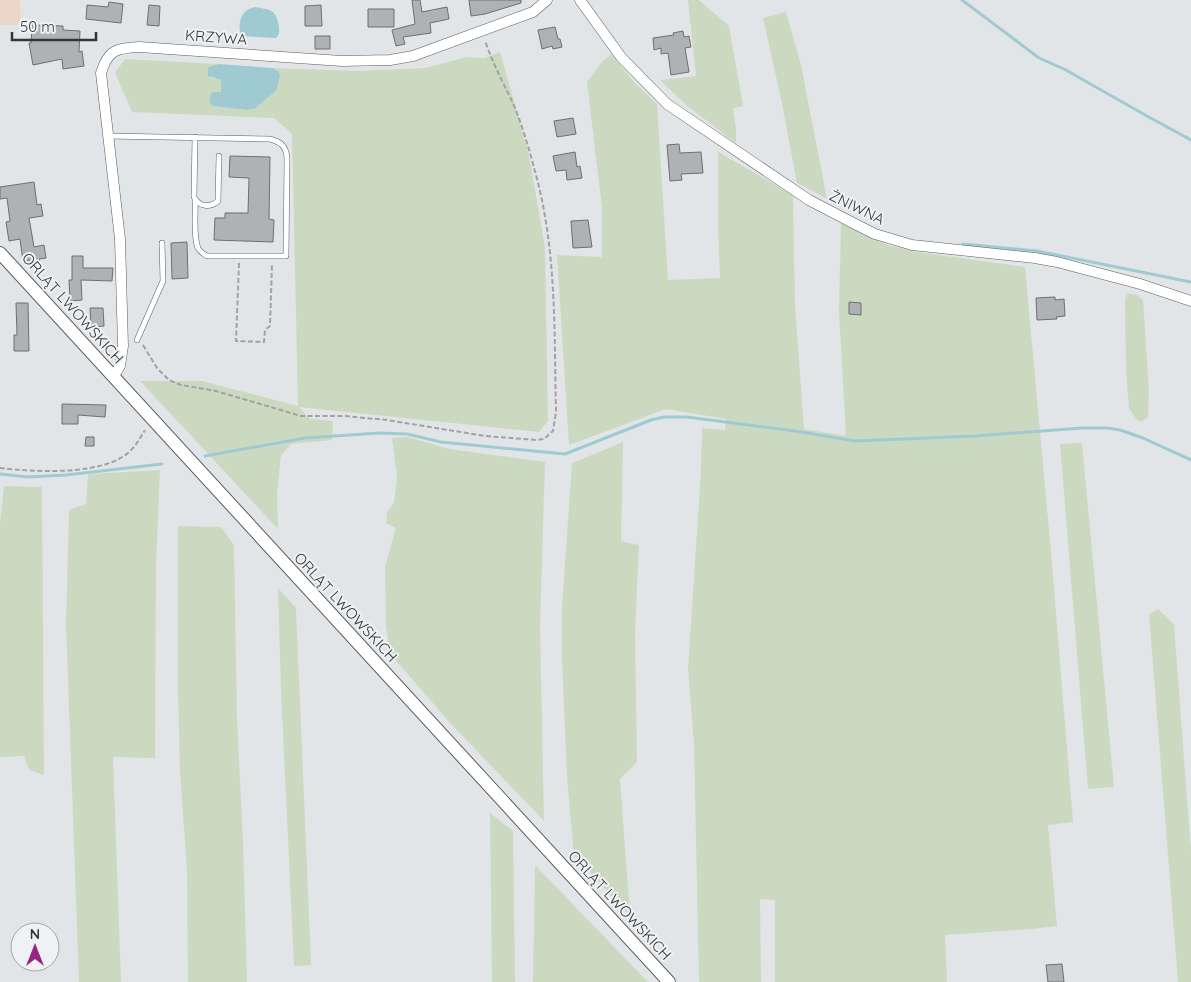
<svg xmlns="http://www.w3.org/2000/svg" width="1191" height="982" viewBox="0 0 1191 982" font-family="Quicksand,sans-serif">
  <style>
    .industrial { fill: #ebd6c8 }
    .green { fill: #ccd9c1 }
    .water { fill: #a0cad2 }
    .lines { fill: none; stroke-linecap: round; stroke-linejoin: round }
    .stream { stroke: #a0cad2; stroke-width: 3 }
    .building { fill: #afb2b4; stroke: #6d6f72 }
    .service-casing { stroke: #5a5d5f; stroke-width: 6 }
    .minor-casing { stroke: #5a5d5f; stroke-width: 11 }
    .tertiary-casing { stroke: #5a5d5f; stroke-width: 14 }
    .path { stroke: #a0a2a4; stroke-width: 2; stroke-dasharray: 5 2.5; stroke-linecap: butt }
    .service { stroke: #fff; stroke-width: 5 }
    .minor { stroke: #fff; stroke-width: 10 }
    .tertiary { stroke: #fff; stroke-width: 12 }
    .labels { text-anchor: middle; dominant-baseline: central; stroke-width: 4; stroke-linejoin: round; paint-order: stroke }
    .street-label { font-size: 15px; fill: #343536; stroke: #eff2f5 }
  </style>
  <rect width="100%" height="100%" fill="#e2e5e7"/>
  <path class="industrial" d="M0,0H20L21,25H0Z"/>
  <path class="green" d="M688,0H699L729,26L743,106L733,108L736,129V143L686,105L660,80L696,76Z
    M786,12L801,65L827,199L797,183L781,99L763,18Z
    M500,52L528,150L545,247L548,421L539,432L299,407L310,419L333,421L332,440L291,444L281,455L277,492L278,529L140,381H202L298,406L292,134L274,118L132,112L115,73L125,59L219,64L211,66V78L221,80V92H212V106L247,110L254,109L276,91L278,71L272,68L357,71L425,68L467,57L484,58Z
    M611,54L635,83L657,104L668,280L720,278L718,223V152L793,195L795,305L804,429L846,436L839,312L841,223L888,245L918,252L1025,267L1051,552L1073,822L1048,825L1057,926L1032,929L945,935L947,982H775V900L760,899L761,982H699L694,744L688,669L701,471L702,428L725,430L726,419L666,409L569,445L557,255L602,257V208L587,82L602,62Z
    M1128,293L1137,295L1143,300L1149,392L1148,417L1142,422L1136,419L1129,408L1126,371L1125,299Z
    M408,437L449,449L545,462L540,627L544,821L451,724L390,654L386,626L385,567L396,528L386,523L387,512L394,503L397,477L392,438Z
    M623,442L621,541L639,545L635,633L637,762L620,779L630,916L574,855L567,777L562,657V607L572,463Z
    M1082,443L1114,787L1088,789L1060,444Z
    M160,470L156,568L155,758L113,757L121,982H79L66,624L69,510L86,504L88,474Z
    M4,486L42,487L44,775L29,770L24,756L0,757V524Z
    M178,526L221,527L234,545L237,719L243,842L247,982H188L187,871L180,772L178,693Z
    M278,588L296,608L311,965L294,966L281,691Z
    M1158,609L1174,624L1191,852V982H1178L1149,614Z
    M490,813L513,831L515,982H492Z
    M535,865L648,982H533Z"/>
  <path class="water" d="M255,7C271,10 276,9 279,27C279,32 280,34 276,38L241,36C237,24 241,9 255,7Z
    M219,64L272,68L278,71L280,76L276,91L254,109L247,110L212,106C208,100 209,97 212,92H221V80L208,76V68L211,66Z"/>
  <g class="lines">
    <path class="stream" d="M962,0L1039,58L1064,69L1147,116L1191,140
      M963,244L1037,251L1191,282
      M205,456L305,438L379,433L407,434L441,442L565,454L651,420L664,417H687L795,431L855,441L976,436L1082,428H1107L1120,430L1143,438L1191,460
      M0,474L28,477L66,475L162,464"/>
  </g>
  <path class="building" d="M412,0H420L422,12L447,7L449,19L430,23L431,33L403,37L405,44L396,46L392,30L415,24Z
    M469,0H521V3L485,14L471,16Z
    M109,2L123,4L121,23L86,19L87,5L108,7Z
    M149,5L160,6L159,26L147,25Z
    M321,5L322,26H305V6Z
    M368,9H394V27H368Z
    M32,25L63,26V30L80,31L79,52L82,51L84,66L63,69L62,59L33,65L29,43H31Z
    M555,27L558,39H560L562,47L553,49L552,46L542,49L538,30Z
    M683,31L684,37L689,36L691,47L685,48L689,72L671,75L668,53L661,54V48L654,50L653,38L674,35L673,33Z
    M315,36H330V49H315Z
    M573,118L576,134L557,137L554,121Z
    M679,144L680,153L701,152L703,173L681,174L682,180L670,181L667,145Z
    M575,152L577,167L580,166L582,178L567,180L566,170L556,171L553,156Z
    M230,156L270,157L269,219L274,220L273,242L214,240L215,218H225V213H248L249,178L229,177Z
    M34,182L37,205L41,204L43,216L29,218L34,247L44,245L46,258L39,259L40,263L31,264L30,260L23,262L20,239L9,241L6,222L10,221L7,198L0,199V187Z
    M588,220L592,247L573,248L571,221Z
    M187,242L188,278L172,279L171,243Z
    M72,256H83V268H113L112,281L81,280L82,300L70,301L69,280H72Z
    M1055,297V300L1064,299L1065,316L1056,317L1057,319L1037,320L1036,298Z
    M849,302L861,303V315L849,314Z
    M16,303H28L29,351H14V335H17Z
    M90,308H103L104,326L91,327Z
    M62,404L106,405L105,417L78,415V424H62Z
    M86,437H94V446H85Z
    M1062,964L1064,982H1048L1046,965Z"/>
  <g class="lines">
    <g class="service-casing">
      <path id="service" d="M108,136L270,139C281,142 286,146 287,158L286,256H207C204,254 200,252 198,248C193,237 196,212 195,199
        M195,137L194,197C199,207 210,208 218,201L219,156
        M137,340L163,281L162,243"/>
    </g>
    <g class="minor-casing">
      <path id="minor" d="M580,0L621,57L667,104L809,200L855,224L875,234L912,245L1035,258L1057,262L1140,284L1191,301
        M113,377L120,366L123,346L120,239L101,73C108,50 116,48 139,47L342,61L390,60L413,56L533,12L547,0"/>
    </g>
    <g class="tertiary-casing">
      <path id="tertiary" d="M0,253L669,982"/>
    </g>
    <path class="path" d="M239,263L236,341L264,342L265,330L270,326L272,265
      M143,345L157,368L169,380L181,385L216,391L301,416H344L387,420L485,436L537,440L544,439L553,431L556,412C554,330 557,247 534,168C529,148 520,118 511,99C501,79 493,63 485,41
      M0,468C34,472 103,476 129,452C136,446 140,438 145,430"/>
    <use href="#service" class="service"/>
    <use href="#minor" class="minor"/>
    <use href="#tertiary" class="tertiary"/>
  </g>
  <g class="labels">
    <g class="street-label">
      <text transform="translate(216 37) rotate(4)">KRZYWA</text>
      <text transform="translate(857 207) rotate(26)">ŻNIWNA</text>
      <text transform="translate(73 308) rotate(48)">ORLĄT LWOWSKICH</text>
      <text transform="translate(346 607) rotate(47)">ORLĄT LWOWSKICH</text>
      <text transform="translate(620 905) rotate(47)">ORLĄT LWOWSKICH</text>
    </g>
  </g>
  <g transform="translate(35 947)"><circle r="24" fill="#eff2f5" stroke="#a4a6a9"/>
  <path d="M0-4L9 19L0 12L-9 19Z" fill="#962583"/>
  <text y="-8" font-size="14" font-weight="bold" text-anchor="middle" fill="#343536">N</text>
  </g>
  <path d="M12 32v8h84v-8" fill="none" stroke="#343536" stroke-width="2.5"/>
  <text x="20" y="32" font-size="15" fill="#343536" stroke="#eff2f5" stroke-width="4" paint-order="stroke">50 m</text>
</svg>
